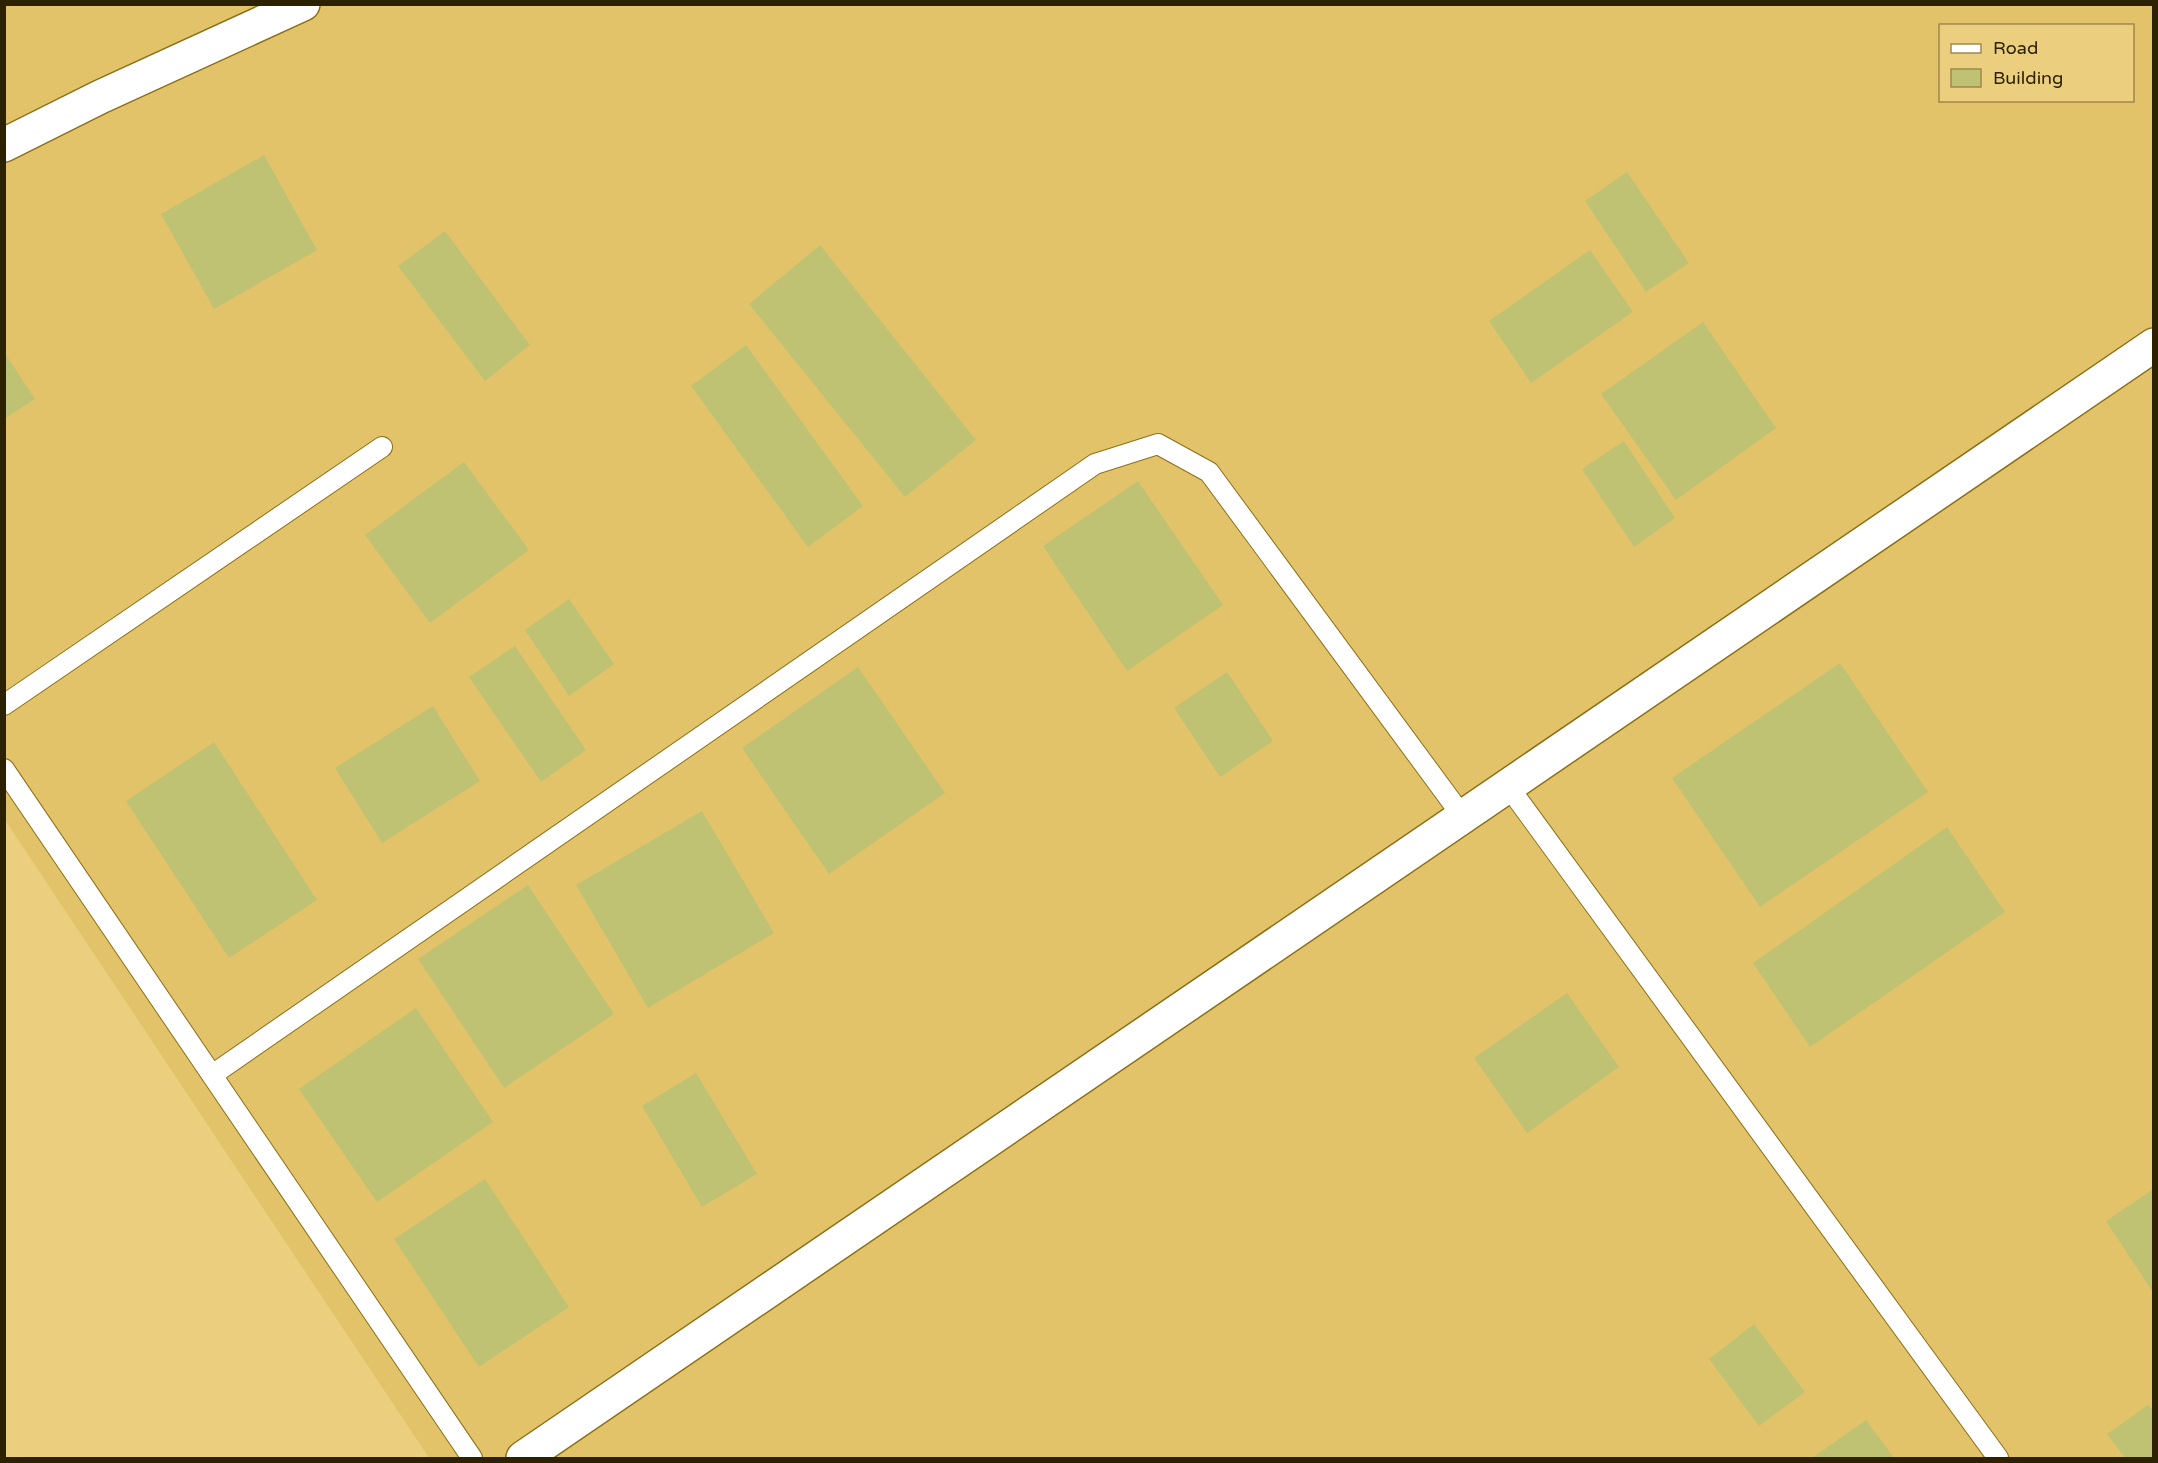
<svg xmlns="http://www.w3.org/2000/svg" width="2158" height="1463" viewBox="0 0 2158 1463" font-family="'Varela Round',sans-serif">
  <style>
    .built { fill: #e3c369; fill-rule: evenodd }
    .building { fill: #bfc273 }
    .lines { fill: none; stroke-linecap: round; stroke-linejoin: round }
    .service-casing { stroke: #8c7018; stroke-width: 22 }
    .minor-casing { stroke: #8c7018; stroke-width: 36 }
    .tertiary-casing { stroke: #8c7018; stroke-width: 36 }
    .service { stroke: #fff; stroke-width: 20 }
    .minor { stroke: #fff; stroke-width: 33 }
    .tertiary { stroke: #fff; stroke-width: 33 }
  </style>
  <rect width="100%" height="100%" fill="#eccf7e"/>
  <path class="built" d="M4,5H2153V1458H429L5,820ZM1940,26H2132V100H1940Z"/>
  <path class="building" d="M264,155L317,250L214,309L161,214Z
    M1627,172L1689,263L1646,292L1585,201Z
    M445,231L530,345L485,381L398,266Z
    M820,245L976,440L905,497L749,304Z
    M1590,250L1633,312L1531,383L1489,321Z
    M1703,322L1776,428L1676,500L1601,394Z
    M746,345L863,506L808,547L691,386Z
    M4,352L35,399L4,419Z
    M1624,441L1675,518L1634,547L1582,469Z
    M464,462L529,550L430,623L365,535Z
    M1138,481L1223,605L1127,671L1043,546Z
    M569,599L614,664L569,696L525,630Z
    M515,646L586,750L541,782L469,677Z
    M1840,663L1928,792L1760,907L1672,778Z
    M858,667L945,793L829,874L742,748Z
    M1227,672L1273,741L1220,777L1174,708Z
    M433,706L480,781L382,843L335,768Z
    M214,742L317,900L229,958L126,801Z
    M702,811L774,933L648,1008L576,885Z
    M1947,827L2005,912L1810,1047L1753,963Z
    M528,885L614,1014L504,1088L418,959Z
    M1567,993L1619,1067L1527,1133L1474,1058Z
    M416,1008L493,1122L377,1202L299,1089Z
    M696,1073L757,1174L702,1207L642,1106Z
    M485,1179L569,1307L479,1367L394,1239Z
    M2154,1189V1294L2106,1221Z
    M1754,1324L1805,1392L1759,1426L1709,1359Z
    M2148,1405L2154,1412V1458H2125L2107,1434Z
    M1866,1420L1894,1458H1812Z"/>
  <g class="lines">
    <g class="service-casing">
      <path id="service" d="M4,705L382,447
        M4,769L472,1458
        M1508,786L1998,1458
        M212,1075L1095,464L1158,444L1209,472L1463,817"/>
    </g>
    <g class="minor-casing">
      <path id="minor" d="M4,145L100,97L303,4"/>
    </g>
    <g class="tertiary-casing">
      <path id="tertiary" d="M523,1458L2154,345"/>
    </g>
    <use href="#service" class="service"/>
    <use href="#minor" class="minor"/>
    <use href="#tertiary" class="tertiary"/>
  </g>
  <rect width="2158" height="1463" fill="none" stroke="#2c2100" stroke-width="12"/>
  <rect x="1939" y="24" width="195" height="78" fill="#eccf7e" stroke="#9f894c" stroke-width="1.5"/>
  <rect x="1951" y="44" width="30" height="9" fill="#ffffff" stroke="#9f894c" stroke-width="1.5"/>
  <text x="1993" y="54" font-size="18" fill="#2c2100">Road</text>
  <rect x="1951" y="69" width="30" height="18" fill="#bfc273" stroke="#9f894c" stroke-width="1.5"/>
  <text x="1993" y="84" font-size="18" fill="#2c2100">Building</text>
</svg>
